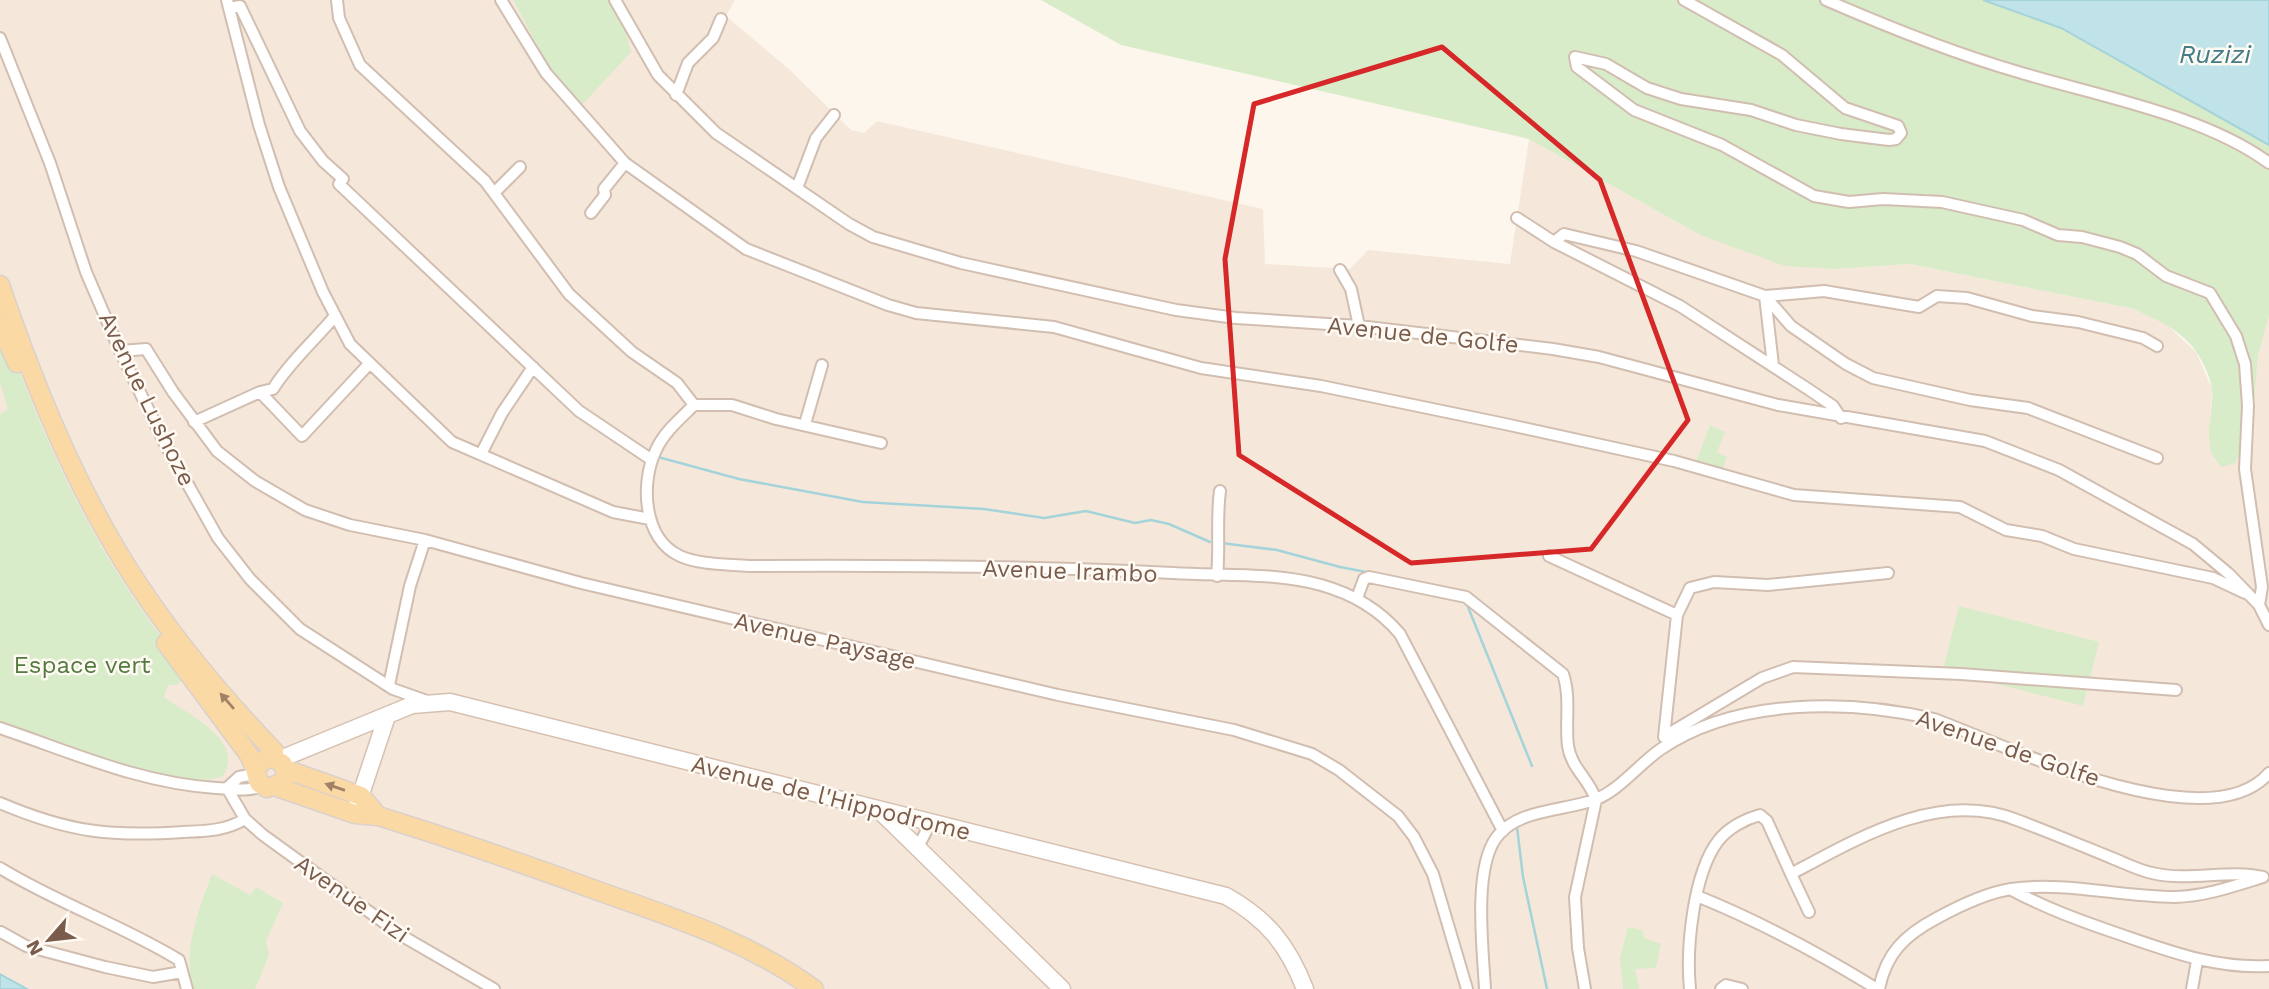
<svg xmlns="http://www.w3.org/2000/svg" width="2269" height="989" viewBox="0 0 2269 989" font-family="'Work Sans',sans-serif">
  <style>
    .residential { fill: #f5e8da }
    .green { fill: #d8ecc9 }
    .water { fill: #bfe3e8; stroke: #a5d3da; stroke-width: 2 }
    .lines { fill: none; stroke-linecap: round; stroke-linejoin: round }
    .stream { stroke: #a5d3da; stroke-width: 2.5 }
    .street-casing { stroke: #d1beb0; stroke-width: 14 }
    .secondary-casing { stroke: #d6c0b0; stroke-width: 19 }
    .primary-casing { stroke: #dad1cd; stroke-width: 21 }
    .street { stroke: #fff; stroke-width: 10 }
    .secondary { stroke: #fff; stroke-width: 16 }
    .primary { stroke: #fbd9a5; stroke-width: 18 }
    .oneway { fill: #a18267 }
    .marked { fill: none; stroke: #d62828; stroke-width: 5; stroke-linejoin: round }
    .labels { text-anchor: middle; dominant-baseline: central; stroke-width: 5; stroke-linejoin: round; paint-order: stroke }
    .street-label { font-size: 24px; fill: #7a5c4d; stroke: #fffaf3 }
    .park-label { font-size: 24px; fill: #537a41; stroke: #fffaf3 }
    .water-label { font-size: 26px; font-style: italic; fill: #437c86; stroke: #fffaf3 }
  </style>
  <rect width="100%" height="100%" fill="#fdf6ec"/>
  <path class="residential" d="M0,0H513L552,73L618,0H735L726,16L790,70L851,130L864,133L877,121L1263,209L1265,264L1350,269L1368,250L1510,264L1529,139L1700,235L1835,269L1910,264L2134,309L2167,325L2196,352L2212,389L2209,444L2215,461L2252,431L2258,355L2269,316V989H27L0,974Z"/>
  <path class="green" d="M513,0H618L631,52L581,106L552,73Z
    M1041,0H1983L2061,28L2269,145V316L2258,355L2252,431L2235,463L2222,467C2199,449 2214,416 2212,390C2211,377 2201,357 2192,346C2177,328 2154,319 2134,309L1910,264L1835,269L1785,266L1700,235L1529,139L1121,45Z
    M0,319C33,411 73,507 127,588C146,618 169,646 189,675L177,685H168L164,697C187,714 246,740 223,776C183,794 44,740 0,725V414L8,409L0,383Z
    M1710,425L1725,432L1717,452L1727,457L1721,472L1696,462Z
    M1959,606L2099,642L2083,706L1943,670Z
    M212,874L250,895L256,887L283,903L266,941L269,955L255,989H192C184,946 197,915 212,874Z
    M1628,927L1642,930L1644,938L1661,944L1656,968L1635,969L1639,989H1623L1620,958Z"/>
  <path class="water" d="M1983,0H2269V145L2061,28Z
    M0,974L27,989H0Z"/>
  <g class="lines">
    <path class="stream" d="M658,457L739,479L863,502L984,509L1044,518L1086,511L1135,523L1151,520L1169,524L1210,542
      M1221,543L1277,550L1340,567L1444,587
      M1466,602L1532,766
      M1517,827L1523,877L1547,989"/>
    <g class="street-casing">
      <path id="street" d="M227,0L229,8L240,6L300,131L323,161L343,179L339,184L579,411L652,460
        M337,0L339,18L360,65L485,181L569,294L632,352L677,383L694,405
        M501,0L546,73L625,163L746,249L888,305L916,313L1054,327L1201,368L1321,386L1505,424L1674,461L1794,495L1960,507L2006,530L2042,536L2074,549L2213,578L2245,593
        M615,0L658,75L716,133L849,224L873,237L961,263L1176,310L1236,318L1359,326L1553,349L1599,357L1778,405L1985,441L2059,470L2193,544L2229,574L2259,605L2269,625
        M1684,0L1782,55L1845,108L1898,126L1901,133L1896,139L1889,140L1841,134L1796,125L1751,110L1681,99L1647,88L1606,64L1575,57L1577,67L1634,110L1722,145L1814,196L1849,202L1883,199L1942,202L2023,220L2058,235L2082,237L2120,247L2137,254L2166,276L2210,293L2236,336L2245,364L2248,406L2245,469L2262,587L2259,605
        M1826,0C1888,27 1950,52 2015,71C2093,95 2203,114 2269,163
        M229,8L259,125L279,187L323,292L350,344L452,442L613,512L650,519
        M0,38L50,163L86,272L120,351L164,442L218,538L250,579L300,629L393,689L427,701
        M676,95L688,63L713,38L721,19
        M797,188L816,138L834,115
        M494,193L520,167
        M591,213L605,195L604,189L625,163
        M1517,218L1554,242L1680,306L1808,389L1833,406L1841,418
        M1554,242L1564,234L1636,251L1765,296L1824,291L1919,307L1937,296L1967,298L2032,316L2078,322L2143,338L2157,346
        M1340,270L1351,289L1359,326
        M1765,296L1791,326L1846,364L1873,378L1970,400L2028,408L2157,458
        M1765,296L1773,365
        M120,351L146,349L173,392L217,451L255,481L305,510L350,525L425,540L581,583L1058,695L1234,730L1312,754L1339,770L1398,816L1414,837L1433,874L1467,989
        M260,392L273,389C288,364 315,340 335,316
        M694,405C680,419 664,432 656,450C640,483 643,539 680,556C700,565 727,564 749,566C890,565 1032,566 1173,573C1221,576 1274,572 1321,585C1353,594 1379,609 1400,634L1503,831
        M694,405H732L776,419L881,443
        M194,422L260,392L302,436L369,364
        M805,424L822,365
        M481,454L502,413L533,367
        M1549,556L1677,615
        M1217,576C1220,547 1216,520 1220,491
        M1357,598L1364,579L1369,577L1466,597L1563,674C1571,697 1565,723 1568,746C1571,768 1590,780 1596,800L1575,897L1578,948L1585,989
        M389,685L410,586L425,540
        M0,728C71,752 139,783 216,788C234,789 245,792 263,786
        M1665,736L1762,678L1793,667L1961,674L2176,690
        M1664,737L1677,615L1690,588L1714,582L1768,585L1888,573
        M227,788L245,819L263,835L404,937L494,989
        M227,788L239,777L255,774
        M0,803C68,832 110,837 183,832C206,831 225,831 245,819
        M918,847L931,822
        M0,868C57,903 122,925 179,960L187,989
        M1791,874L1809,912
        M2010,889C2045,908 2081,921 2119,934C2169,951 2215,969 2269,966
        M1697,896C1761,922 1819,953 1877,989
        M1,932L26,946L105,967L153,977L182,972
        M1485,989C1483,950 1473,870 1496,838C1516,809 1564,811 1594,800C1619,791 1639,764 1661,749C1736,698 1848,699 1934,719C2005,745 2208,844 2269,773
        M1690,989C1686,949 1693,874 1718,841C1728,828 1745,819 1760,815L1767,821L1791,874C1858,838 1940,789 2017,820C2049,832 2080,845 2112,858C2125,863 2138,870 2152,873C2190,882 2227,869 2263,877
        M1721,989L1726,985L1742,989
        M1879,989C1886,953 1905,935 1937,918C1959,906 1985,893 2011,889C2065,881 2121,897 2175,897C2206,896 2234,886 2263,877
        M2192,989L2197,961"/>
    </g>
    <g class="secondary-casing">
      <path id="secondary" d="M278,760L412,705L450,702L1226,896C1267,919 1288,945 1305,989
        M357,806L387,716
        M881,812L1062,989"/>
    </g>
    <g class="primary-casing">
      <path id="primary" d="M0,285C35,387 77,491 136,581C176,642 223,698 274,751
        M0,324L17,363
        M166,643L249,755L255,769
        M274,751L271,757L283,764L286,774L282,783L267,788L259,783L255,769Z
        M285,769L361,796L378,816
        M277,787L355,814L378,816C453,839 527,865 601,892C677,919 748,941 814,989"/>
    </g>
    <use href="#street" class="street"/>
    <use href="#secondary" class="secondary"/>
    <use href="#primary" class="primary"/>
  </g>
  <defs><path id="oneway-solid" d="M-6-.8H1V-3.2L6.5 0L1 3.2V.8H-6Z" transform="scale(1.75)"/></defs>
  <g class="oneway">
    <use href="#oneway-solid" transform="translate(227 701) rotate(-131)"/>
    <use href="#oneway-solid" transform="translate(335 787) rotate(-161)"/>
  </g>
  <path class="marked" d="M1442,47L1600,180L1688,420L1591,549L1411,563L1239,455L1225,259L1254,104Z"/>
  <g class="labels">
    <g class="street-label">
      <text transform="translate(1423 335) rotate(6)">Avenue de Golfe</text>
      <text transform="translate(147 399) rotate(64)">Avenue Lushoze</text>
      <text transform="translate(1070 571) rotate(2)">Avenue Irambo</text>
      <text transform="translate(825 641) rotate(13)">Avenue Paysage</text>
      <text transform="translate(2008 748) rotate(19)">Avenue de Golfe</text>
      <text transform="translate(831 798) rotate(14)">Avenue de l'Hippodrome</text>
      <text transform="translate(352 899) rotate(35)">Avenue Fizi</text>
    </g>
    <g class="park-label">
      <text x="82" y="665">Espace vert</text>
    </g>
    <g class="water-label">
      <text x="2215" y="54">Ruzizi</text>
    </g>
  </g>
  <g transform="translate(49 940) rotate(242)" stroke="#fffaf3" stroke-width="5" paint-order="stroke">
  <path d="M0-5L12 26L0 18L-12 26Z" fill="#7a5c4d"/>
  <text y="-10" font-size="19" font-weight="bold" text-anchor="middle" fill="#7a5c4d">N</text>
  </g>
</svg>
